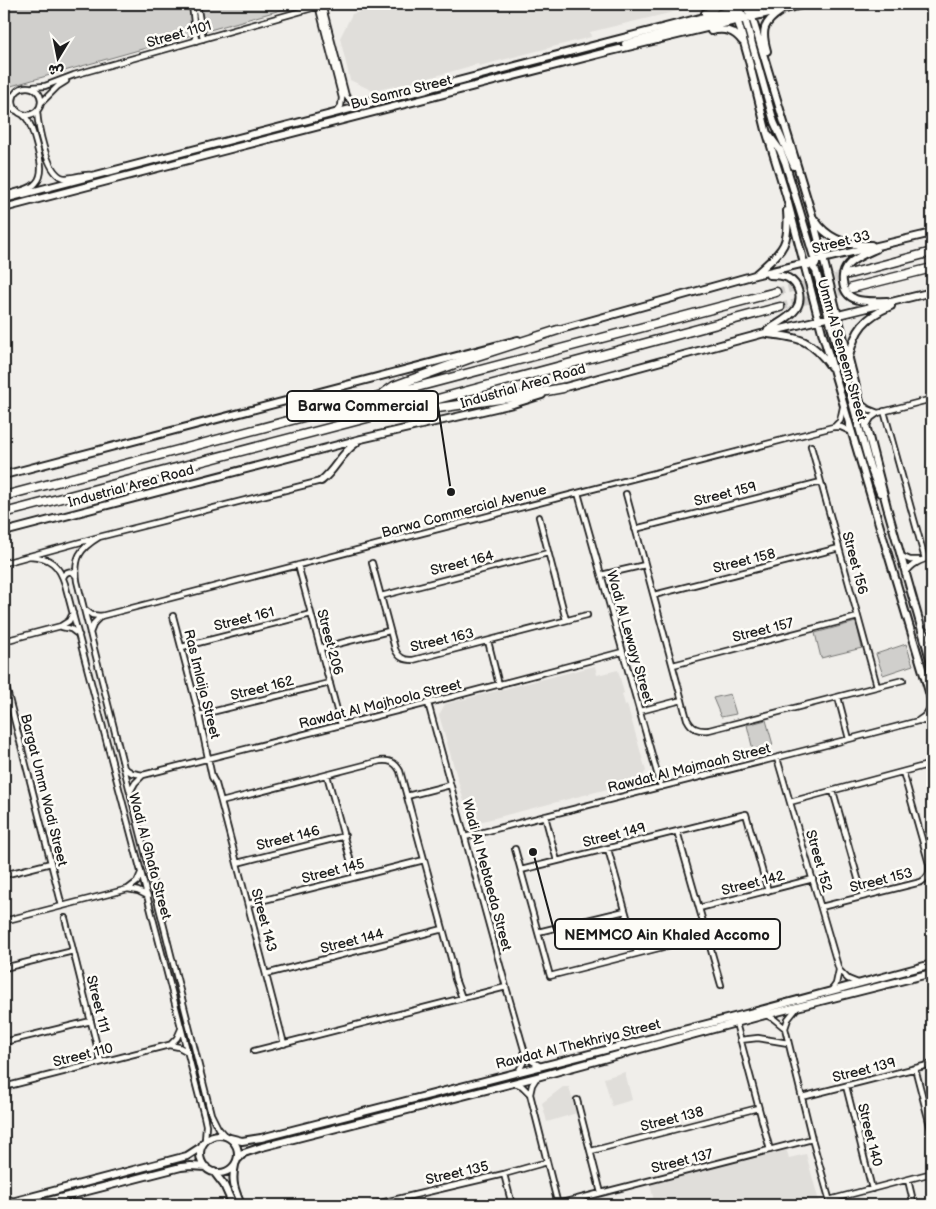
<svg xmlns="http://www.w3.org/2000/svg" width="936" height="1209" viewBox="0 0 936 1209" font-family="'Balsamiq Sans','Playpen Sans Arabic',sans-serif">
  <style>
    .built { fill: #e0deda }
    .green { fill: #d0cfcc; stroke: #767674 }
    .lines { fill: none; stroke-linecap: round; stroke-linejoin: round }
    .highway-tunnel { stroke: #d0cecb; stroke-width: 8; stroke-dasharray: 8 4; stroke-linecap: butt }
    .street-casing { stroke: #1c1c1c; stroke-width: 8 }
    .secondary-casing { stroke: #1c1c1c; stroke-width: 10 }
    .highway-casing { stroke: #1c1c1c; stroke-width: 11 }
    .street { stroke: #fdfcf7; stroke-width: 4.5 }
    .secondary { stroke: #fdfcf7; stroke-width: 6 }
    .highway { stroke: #fdfcf7; stroke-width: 8 }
    .labels { text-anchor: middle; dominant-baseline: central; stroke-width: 5; stroke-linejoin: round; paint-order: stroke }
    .street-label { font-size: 14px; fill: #1c1c1c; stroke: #fdfcf7 }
    .leader { fill: none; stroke: #1c1c1c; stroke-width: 2 }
    .callout-dot { fill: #1c1c1c; stroke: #fdfcf7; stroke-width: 2 }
    .callout { fill: #fdfcf7; stroke: #1c1c1c; stroke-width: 2 }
    .callout-label { font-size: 15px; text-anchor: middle; font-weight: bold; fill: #1c1c1c }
  </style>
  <rect width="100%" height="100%" fill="#f0eeea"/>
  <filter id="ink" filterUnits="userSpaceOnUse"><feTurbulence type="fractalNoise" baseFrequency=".02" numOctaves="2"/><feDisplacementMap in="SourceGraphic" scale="10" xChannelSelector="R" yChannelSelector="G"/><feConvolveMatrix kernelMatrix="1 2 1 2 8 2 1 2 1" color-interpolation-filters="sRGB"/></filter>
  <g filter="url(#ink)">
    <path class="built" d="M386,4H707L590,32L591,37L479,66L478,64L414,82L373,91L350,80L340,38L352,14Z
      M595,666L597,675L618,670L624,693L622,694L624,701L625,705L627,704L646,771L639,781L479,822L468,815L439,715L445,704Z
      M625,1072L632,1100L612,1106L604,1078Z
      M563,1087H569L577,1113L547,1122L542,1103Z
      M786,1148L789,1158L806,1154L820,1205H655L650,1184Z"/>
    <path class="green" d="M4,4H302L4,88Z
      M856,622L862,648L821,658L815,633Z
      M906,644L913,665L883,675L876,654Z
      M730,694L736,714L721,717L713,698Z
      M766,720L773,745L753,750L747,725Z"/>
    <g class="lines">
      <path class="highway-tunnel" d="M776,292L847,275
        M780,307L850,289"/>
      <g class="street-casing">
        <path id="street" d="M192,4L196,41
          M197,4L203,39
          M322,4L346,96L351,101L358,103L388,95L396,96
          M318,5L342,98L341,106L336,112
          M13 101a14 14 0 1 1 28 0a14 14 0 1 1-28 0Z
          M33,87L45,86L74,75L323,5
          M4,100L14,95
          M41,103L58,86L66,81
          M4,108L12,109L17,111
          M37,111C38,126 46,170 61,177C68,181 82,173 92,175
          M4,195C14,192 29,191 36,183C40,179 41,173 41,168C41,160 32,125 27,119C26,117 23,115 22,114
          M860,403L868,409L878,413
          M884,411L925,559
          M834,427L840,421L843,407
          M866,427L871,418L878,413L932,399
          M811,446L877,686
          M578,493L661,787
          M626,494L687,719C692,729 698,731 709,730L903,680
          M539,517L566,620
          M635,529L821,482
          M99,537C79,549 74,558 77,581L211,1114L218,1128L224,1135
          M30,556C50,557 59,565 65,584L141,872L204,1116L206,1125L205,1141
          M901,556L910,560H919
          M4,563L99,537L321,481
          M372,563L395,649C399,658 404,660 413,660L587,615
          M298,565L341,725
          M905,574C912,563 921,560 932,557
          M601,575L645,565
          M63,578C65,571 72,569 76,576
          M654,595L839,548
          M381,596L548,553
          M84,609L92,615L101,616L833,427H841L852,432
          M173,616L199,715L212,777L216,784L221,802L284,1044
          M62,627L71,629L79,635
          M922,628L932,641
          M90,633L94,623L101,616
          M4,641L61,626L69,621L73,613
          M488,641L499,685
          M182,647L311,614
          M321,648L389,631
          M673,665L858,617
          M4,679L62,906
          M838,697L849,739
          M428,703L506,987L525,1053L532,1061L540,1066
          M640,711L682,700
          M199,715L330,683
          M919,720C927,716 930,710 932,702
          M777,758L839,970L836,984L831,991
          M124,768L132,773L143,775L428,703L622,652
          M327,775L355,877
          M833,791L863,896
          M130,792L135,783L143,775
          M407,796L450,785
          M221,802L380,761C390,760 395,762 400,771L452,962L455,979L462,998
          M790,802L924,766
          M545,816L557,861
          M677,831L721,985
          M465,837C616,797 768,761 918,721H928L932,723
          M515,849L550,976L706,936
          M608,849L637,953
          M237,863L345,836
          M521,870L746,814L768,891
          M4,875L51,863
          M128,889L138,891L148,896
          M248,904L424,860
          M821,907L921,882C929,877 930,873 929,864L903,772
          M699,908L813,879
          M65,918L101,1062
          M4,921L128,889L137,882L141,873
          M538,932L625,911
          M4,968L73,951
          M839,970L848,979L858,983
          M266,974L443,929
          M766,1015L774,1019L785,1028L812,1139L831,1205
          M736,1023L770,1150
          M785,1028L788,1019L796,1009
          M740,1040L758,1038L788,1043
          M4,1042L91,1021
          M170,1045L177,1038L181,1029
          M254,1051L506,987
          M915,1068L932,1133
          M518,1072L523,1063L525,1053
          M515,1083L522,1086L530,1094L558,1205
          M846,1086L872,1189
          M4,1087L169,1045L179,1047L188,1052
          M530,1094L532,1085L537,1077
          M802,1097L932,1064
          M577,1100L601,1193
          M591,1151L758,1108
          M504,1174L512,1205
          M908,1180L914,1205
          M4,1197L13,1201
          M829,1200L932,1173
          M558,1204L812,1139
          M372,1205L504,1174L547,1162"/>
      </g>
      <g class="secondary-casing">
        <path id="secondary" d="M733,4L748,57L766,130L786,195L822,332L932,702
          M748,4L812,215L887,507L932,666
          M734,8L741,13L745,19L774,122L794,166
          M748,12L778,4
          M705,13L712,10L719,4
          M711,31C724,28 734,30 742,41
          M625,44L739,14
          M767,51C761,30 763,23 781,11
          M769,135L780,150L785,162L816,264
          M4,199L754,4
          M4,208L238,147L603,53L806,4
          M815,220C828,240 849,246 871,245
          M876,249C867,253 856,257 849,264C844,269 842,275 843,282C845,305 870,301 887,301
          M806,264L812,266L816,271L870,467L880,493
          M756,274C781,251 790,248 787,211
          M554,331L755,275L932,233
          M767,331C776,324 789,319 796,309C803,299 799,284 788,278C782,275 775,275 769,275
          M768,334C799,337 812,340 831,367
          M849,357C855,329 865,317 891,306
          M558,389L761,334L932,292
          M4,475L518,340
          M321,481C336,469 340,454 356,443
          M4,532L361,439L513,404L542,395
          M200 1154a19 19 0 1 1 38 0a19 19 0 1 1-38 0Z
          M230,1138L242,1141L261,1138L742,1015L932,964
          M238,1159L244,1153L262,1147L537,1077L765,1015L932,973
          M235,1165C231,1182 235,1190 241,1205
          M214,1172L224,1185L233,1205
          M4,1204L187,1156L201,1147
          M33,1205L181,1167L191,1166L206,1167"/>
      </g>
      <g class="highway-casing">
        <path id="highway" d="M849,274L932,252
          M852,288L932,268
          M384,393L394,386L471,358L558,330
          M403,413L514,397L563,388
          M4,496L776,292
          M4,513L371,417L780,307"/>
      </g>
      <use href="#street" class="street"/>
      <use href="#secondary" class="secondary"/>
      <use href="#highway" class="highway"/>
    </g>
  </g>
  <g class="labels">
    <g class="street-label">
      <text transform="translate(179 34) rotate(-16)">Street 1101</text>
      <text transform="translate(401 92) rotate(-14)">Bu Samra Street</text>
      <text transform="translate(841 242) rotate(-14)">Street 33</text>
      <text transform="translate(842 350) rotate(74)">Umm Al Seneem Street</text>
      <text transform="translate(523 386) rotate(-16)">Industrial Area Road</text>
      <text transform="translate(131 486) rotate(-15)">Industrial Area Road</text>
      <text transform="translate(725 494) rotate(-14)">Street 159</text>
      <text transform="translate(464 511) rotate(-15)">Barwa Commercial Avenue</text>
      <text transform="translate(744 561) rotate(-14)">Street 158</text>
      <text transform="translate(462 563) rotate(-14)">Street 164</text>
      <text transform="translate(855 563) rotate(75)">Street 156</text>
      <text transform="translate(244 619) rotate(-14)">Street 161</text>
      <text transform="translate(763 630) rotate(-14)">Street 157</text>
      <text transform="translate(630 637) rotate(74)">Wadi Al Lewayy Street</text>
      <text transform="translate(442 640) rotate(-13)">Street 163</text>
      <text transform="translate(330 642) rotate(75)">Street 206</text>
      <text transform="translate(202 684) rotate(76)">Ras Imlaija Street</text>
      <text transform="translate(262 688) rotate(-14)">Street 162</text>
      <text transform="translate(380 704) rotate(-14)">Rawdat Al Majhoola Street</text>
      <text transform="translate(689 768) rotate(-14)">Rawdat Al Majmaah Street</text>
      <text transform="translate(44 790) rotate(76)">Bargat Umm Wadi Street</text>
      <text transform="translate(614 835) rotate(-14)">Street 149</text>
      <text transform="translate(288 838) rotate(-14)">Street 146</text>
      <text transform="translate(150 856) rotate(75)">Wadi Al Ghafa Street</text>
      <text transform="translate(819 861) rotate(74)">Street 152</text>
      <text transform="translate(333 871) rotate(-14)">Street 145</text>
      <text transform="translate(487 875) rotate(75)">Wadi Al Mebtaeda Street</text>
      <text transform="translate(881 880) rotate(-14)">Street 153</text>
      <text transform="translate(753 883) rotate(-14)">Street 142</text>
      <text transform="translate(264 920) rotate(75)">Street 143</text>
      <text transform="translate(352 941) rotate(-14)">Street 144</text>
      <text transform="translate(98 1004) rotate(76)">Street 111</text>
      <text transform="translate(578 1044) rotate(-14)">Rawdat Al Thekhriya Street</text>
      <text transform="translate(83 1055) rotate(-14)">Street 110</text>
      <text transform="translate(864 1070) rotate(-14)">Street 139</text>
      <text transform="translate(672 1119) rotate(-14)">Street 138</text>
      <text transform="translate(870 1135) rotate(76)">Street 140</text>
      <text transform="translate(682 1161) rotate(-14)">Street 137</text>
      <text transform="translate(457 1173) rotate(-13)">Street 135</text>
    </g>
  </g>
  <path class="leader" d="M451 492L438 406M533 852L555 934"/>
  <g class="callout-dot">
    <circle cx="451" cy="492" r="5"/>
    <circle cx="533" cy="852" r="5"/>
  </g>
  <g class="callout">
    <rect x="287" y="391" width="151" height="30" rx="5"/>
    <rect x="555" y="919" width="225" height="30" rx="5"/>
  </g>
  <g class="callout-label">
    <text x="363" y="411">Barwa Commercial</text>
    <text x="667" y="940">NEMMCO Ain Khaled Accomo</text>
  </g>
  <rect width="936" height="1209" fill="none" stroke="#fdfcf7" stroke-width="20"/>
  <rect x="10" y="10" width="916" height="1189" fill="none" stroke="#1c1c1c" stroke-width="2" filter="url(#ink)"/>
  <g transform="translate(58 58) rotate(190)" stroke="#fdfcf7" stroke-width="4" paint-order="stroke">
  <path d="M0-4L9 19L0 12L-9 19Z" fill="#1c1c1c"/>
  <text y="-8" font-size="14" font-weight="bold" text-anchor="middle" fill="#1c1c1c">ش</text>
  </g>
</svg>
